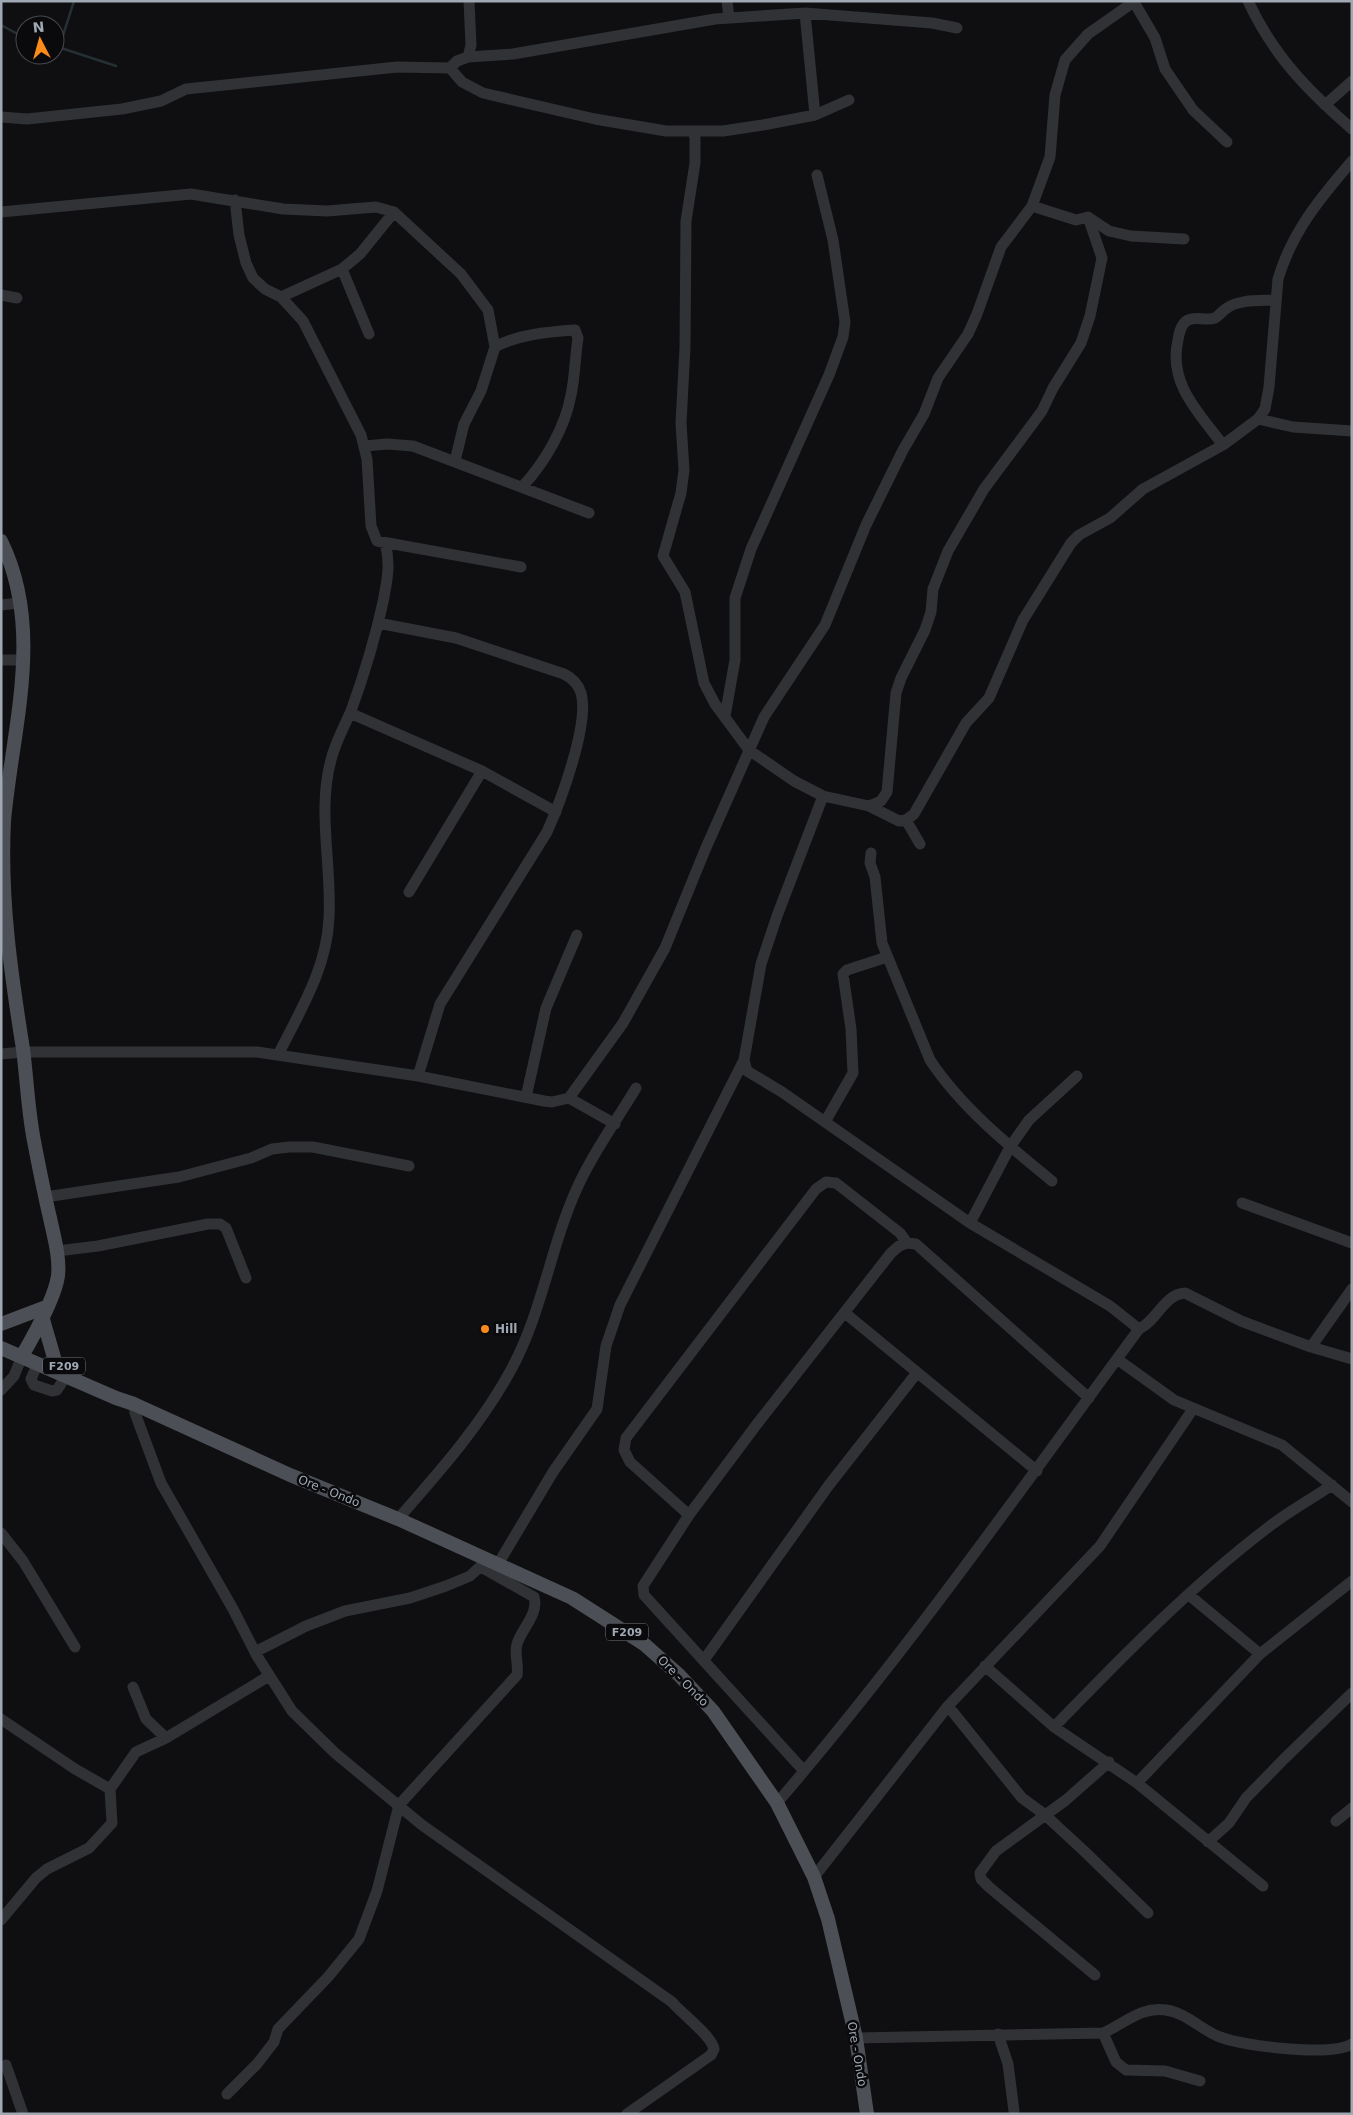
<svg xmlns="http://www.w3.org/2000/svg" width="1353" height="2115" viewBox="0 0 1353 2115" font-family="'DejaVu Sans',sans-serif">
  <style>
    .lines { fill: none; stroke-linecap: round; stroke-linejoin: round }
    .stream { stroke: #253035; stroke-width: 2.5 }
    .minor { stroke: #303236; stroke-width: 11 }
    .major { stroke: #4c4f55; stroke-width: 14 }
    .poi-dot { fill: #fd8b1a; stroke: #0a0a0c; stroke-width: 2 }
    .labels { text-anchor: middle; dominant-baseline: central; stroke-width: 5; stroke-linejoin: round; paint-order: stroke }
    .shield { fill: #0a0a0c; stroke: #727981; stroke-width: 1 }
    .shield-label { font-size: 11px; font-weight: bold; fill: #9fa8b3 }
    .poi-label { font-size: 12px; font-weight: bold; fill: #9fa8b3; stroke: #0a0a0c; text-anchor: start }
    .street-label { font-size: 12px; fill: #9fa8b3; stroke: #0a0a0c }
  </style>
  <rect width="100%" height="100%" fill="#0f0f11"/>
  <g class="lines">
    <path class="stream" d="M1,25L25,38
      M55,46L116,66
      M59,48L74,1"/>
    <path class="minor" d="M727,1L729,18
      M1248,1C1273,55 1307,90 1352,129
      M1134,2L1155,38L1165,69L1193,110L1227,142
      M805,13L815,115
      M468,57L471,45L469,1
      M450,68L457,61L468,57L513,54L715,19L805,13L932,23L957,28
      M1325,105L1352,81
      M1,117L27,119L122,109L161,101L186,89L397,67L450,68L462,82L483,93L595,119L666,131H723L763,125L815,115L849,100
      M693,131L695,138V163L686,221L685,348L681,423L684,470L681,493L663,556L685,592L704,683L715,704L749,750L794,781L823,796L869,806L899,821L906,820L914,814L966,723L989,698L1023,620L1071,543L1079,535L1110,518L1143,489L1223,445L1258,419L1265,409L1269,387L1278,279C1292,232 1320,198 1352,161
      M235,200L239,235L246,263L253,278L265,289L281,297L303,321L361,435L367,459L371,526L377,541L521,567
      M1032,206L1076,220L1088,217
      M1,212L191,194L283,209L327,211L376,207L394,212L461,274L488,310L495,347L481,391L464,424L455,461
      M1088,217L1109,231L1131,236L1184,239
      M342,269L369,334
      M1,295L17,298
      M281,297L342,269L360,254L394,212
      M495,347C519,334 548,332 575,330L578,338C575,357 575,377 571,395C565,428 545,462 523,486
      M1258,419L1293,427L1352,431
      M1223,445C1198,412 1168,383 1178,340C1179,333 1182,323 1188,320C1197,316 1206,321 1215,318C1220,315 1222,311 1227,308C1240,299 1261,301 1276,300
      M365,446L387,444L413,446L589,513
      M1,605L19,603
      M378,623L456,638L564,674C572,678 578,683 581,693C590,723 560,803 547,832L440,1004L418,1076
      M1,660H24
      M350,713L482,771L556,812
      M725,716L735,660V598L751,549L829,375L843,337L845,322L833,240L817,175
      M823,796L777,916L761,964L744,1060L747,1071L782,1092L970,1223L1110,1306L1139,1329C1157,1321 1164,1294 1185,1293L1241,1321L1311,1347L1352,1359
      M869,806L881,801L887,792L896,693L901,678L925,630L931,612L933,589L948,551L984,489L1042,411L1053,388L1081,343L1090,316L1102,258L1088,217
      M906,820L920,844
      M871,853L870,863L875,877L882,943L930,1060C961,1107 1009,1146 1052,1181
      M409,892L482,771
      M1,1054L23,1052H257L418,1076L544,1101L552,1102L569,1098L623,1023L665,948L705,850L764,717L825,625L866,525L903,450L924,414L938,378L968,334L977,314L1001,247L1032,206L1050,157L1055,95L1065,60L1088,34L1135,1
      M278,1055C300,1011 327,968 329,918C332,866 317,810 331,760C335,743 344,727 351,711C364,675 375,639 383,602C387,581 391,564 385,543
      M526,1097L546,1008L577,935
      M569,1098L615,1124
      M825,1122L853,1073L851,1029L843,974L847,970L887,957
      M45,1197L179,1177L251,1158L272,1149L289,1147H313L409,1166
      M1242,1203L1352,1243
      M970,1223L1010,1147L1029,1120L1077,1076
      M57,1251L98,1246L208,1224H220L226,1228L246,1278
      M845,1313L1037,1471
      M1311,1347L1352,1289
      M1117,1359L1174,1400L1282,1445L1352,1502
      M38,1363L31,1379L34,1385L52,1391L57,1390L66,1376
      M1,1390L14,1376L22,1356
      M134,1404L135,1413L161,1483L233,1609L257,1656L292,1711L335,1753L422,1825L672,2002C682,2014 712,2036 714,2049L711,2055L627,2114
      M689,1515L630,1462L624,1450L626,1438L816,1189L826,1182L836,1183L900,1233L907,1243
      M398,1519C440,1471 482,1424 512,1368C543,1310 551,1244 578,1186C593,1152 617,1120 636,1088
      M1,1533L23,1561L75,1647
      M498,1564L553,1472L597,1409L606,1346L620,1305L744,1060
      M1189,1595L1260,1654
      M255,1652L306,1626L345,1611L410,1598L446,1586L470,1576L485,1562
      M704,1660L829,1485L916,1374
      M985,1666L1054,1727L1137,1783L1263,1886
      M133,1687L146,1719L166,1738
      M948,1706L1022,1798L1044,1814L1083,1850L1148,1913
      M1,1719L75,1769L110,1789L112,1823L89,1848L47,1869L36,1878L1,1920
      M1054,1727C1121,1658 1189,1588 1266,1529C1286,1513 1310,1500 1332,1485
      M804,1771L644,1595L643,1586L689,1515L757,1424L891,1253L899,1246L907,1243L916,1244L1089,1398
      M1137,1783L1260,1654L1352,1581
      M110,1789L136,1752L166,1738L269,1676
      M777,1803C907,1652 1021,1489 1139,1329
      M1336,1821L1352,1808
      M1208,1842L1229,1823L1246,1798L1284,1759L1352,1693
      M814,1877L948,1706L1100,1546L1193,1409
      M1095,1975L989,1887L981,1879L980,1873L996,1851L1066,1800L1109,1762
      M1103,2033L1116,2062L1126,2070L1165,2071L1200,2081
      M998,2034L1008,2064L1014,2111
      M856,2038L1103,2033C1124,2024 1141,2006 1166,2010C1187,2013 1201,2030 1220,2037C1243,2046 1331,2057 1352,2044
      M6,2065L23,2114
      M227,2094L257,2064L274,2042L278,2029L328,1977L359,1939L377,1891L399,1805L517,1675C519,1665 514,1654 517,1644C522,1628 539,1614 534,1597L481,1567"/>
    <path class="major" d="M1,541C45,630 12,729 4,821C0,898 11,974 23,1049C27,1080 28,1111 34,1141C39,1167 44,1193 50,1218C54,1237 60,1257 58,1276C55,1297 33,1337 22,1356
      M42,1316L55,1361
      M1,1324L46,1307
      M1,1348L116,1398L134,1404L290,1475L398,1519L572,1598L644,1644L679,1675L713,1711L777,1803L814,1877L828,1919L856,2038L867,2114"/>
  </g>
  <circle class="poi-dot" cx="485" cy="1329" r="5"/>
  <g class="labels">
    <g class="shield">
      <rect x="43" y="1357.5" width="42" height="17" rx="4"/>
      <rect x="606" y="1623.5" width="42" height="17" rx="4"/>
    </g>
    <g class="shield-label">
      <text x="64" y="1366">F209</text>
      <text x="627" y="1632">F209</text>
    </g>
    <g class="poi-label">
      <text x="495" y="1329">Hill</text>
    </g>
    <g class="street-label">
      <text transform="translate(329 1491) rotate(22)">Ore - Ondo</text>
      <text transform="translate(683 1681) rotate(45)">Ore - Ondo</text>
      <text transform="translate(857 2054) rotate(80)">Ore - Ondo</text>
    </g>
  </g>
  <rect width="1353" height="2115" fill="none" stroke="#9fa8b3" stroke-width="5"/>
  <g transform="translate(40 40) rotate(354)"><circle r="24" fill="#0a0a0c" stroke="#46494f"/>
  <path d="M0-4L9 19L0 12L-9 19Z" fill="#fd8b1a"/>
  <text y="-8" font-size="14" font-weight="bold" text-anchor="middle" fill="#9fa8b3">N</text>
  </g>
</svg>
